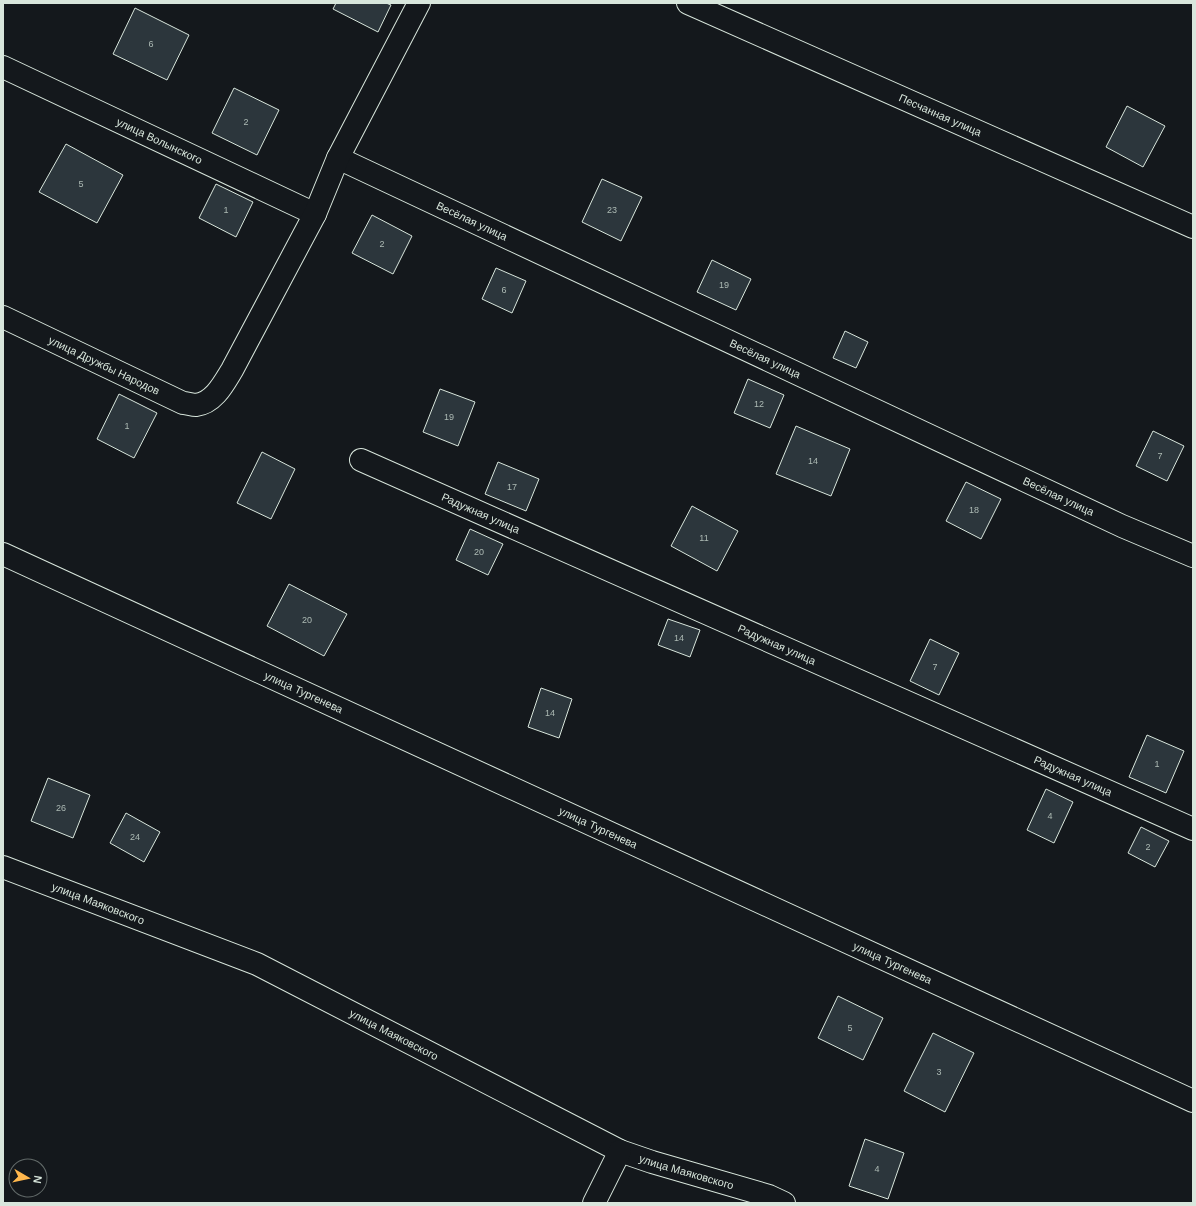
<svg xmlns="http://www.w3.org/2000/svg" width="1196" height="1206" viewBox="0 0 1196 1206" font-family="Helvetica,sans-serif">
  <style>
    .building { fill: #2c363c; stroke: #d8e6dc }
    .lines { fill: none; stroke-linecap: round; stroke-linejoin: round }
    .minor-casing { stroke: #d8e6dc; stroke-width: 24 }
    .minor { stroke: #14181c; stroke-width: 22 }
    .labels { text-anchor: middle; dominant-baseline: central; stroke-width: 3; stroke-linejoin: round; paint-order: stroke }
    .number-label { font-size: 9px; fill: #adbab4 }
    .street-label { font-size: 11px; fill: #d8e6dc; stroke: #14181c }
  </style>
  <rect width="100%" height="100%" fill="#14181c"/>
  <path class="building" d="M336,3H386L391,5L378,32L333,9Z
    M135,8L189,35L167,80L113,54Z
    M234,88L279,110L257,155L212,133Z
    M1127,106L1165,126L1143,167L1106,147Z
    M66,144L123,175L97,223L39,192Z
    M602,179L642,197L621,241L582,222Z
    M216,184L253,202L236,237L199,218Z
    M372,215L412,236L393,274L352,253Z
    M712,260L751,279L736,310L697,292Z
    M496,268L526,281L512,313L482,299Z
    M845,331L868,342L856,368L833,358Z
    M748,379L784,395L770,428L734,413Z
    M440,389L475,402L458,446L423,432Z
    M119,394L157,413L134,458L97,439Z
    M796,426L850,449L831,496L776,474Z
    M1153,431L1184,446L1167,481L1136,466Z
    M262,452L295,469L271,519L237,503Z
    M498,462L539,479L526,511L485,494Z
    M966,482L1001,499L981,539L946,521Z
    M692,506L738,531L717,571L671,546Z
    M470,529L503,544L488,575L456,560Z
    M289,584L347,614L324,656L267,626Z
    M668,619L700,630L690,657L658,645Z
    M930,639L959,653L939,695L910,681Z
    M541,688L572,699L559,738L528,727Z
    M1147,735L1184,751L1166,793L1129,777Z
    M48,778L90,795L73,838L31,821Z
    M1046,789L1073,802L1054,843L1027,830Z
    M126,813L160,832L144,862L110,843Z
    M1141,827L1169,841L1155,867L1128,853Z
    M838,996L883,1018L863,1060L818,1038Z
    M933,1033L974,1053L945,1112L904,1091Z
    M865,1139L904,1153L888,1199L849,1186Z"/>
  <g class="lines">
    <g class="minor-casing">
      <g id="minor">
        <path id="s1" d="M688,3L1193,227"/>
        <path id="s2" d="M3,67L315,214"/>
        <path id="s3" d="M338,158L1122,526L1193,556"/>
        <path id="s4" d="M3,317L183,403C187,403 192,405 196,405C214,403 224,383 232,370L315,214L338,158L419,3"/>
        <path id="s5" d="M361,460L1193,829"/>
        <path id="s6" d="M3,554L1193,1101"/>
        <path id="s7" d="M3,867L257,964L620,1151L652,1162L769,1196L784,1203"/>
        <path d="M594,1203L620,1151"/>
      </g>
    </g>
    <use href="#minor" class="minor"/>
  </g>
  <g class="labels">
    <g class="number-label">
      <text x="151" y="44">6</text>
      <text x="246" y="122">2</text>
      <text x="81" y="184">5</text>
      <text x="226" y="210">1</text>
      <text x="612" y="210">23</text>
      <text x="382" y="244">2</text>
      <text x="724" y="285">19</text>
      <text x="504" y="290">6</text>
      <text x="759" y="404">12</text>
      <text x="449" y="417">19</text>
      <text x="127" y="426">1</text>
      <text x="1160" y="456">7</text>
      <text x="813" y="461">14</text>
      <text x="512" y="487">17</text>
      <text x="974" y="510">18</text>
      <text x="704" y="538">11</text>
      <text x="479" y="552">20</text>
      <text x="307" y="620">20</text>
      <text x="679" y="638">14</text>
      <text x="935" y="667">7</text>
      <text x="550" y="713">14</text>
      <text x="1157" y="764">1</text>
      <text x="61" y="808">26</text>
      <text x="1050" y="816">4</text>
      <text x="135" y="837">24</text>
      <text x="1148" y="847">2</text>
      <text x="850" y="1028">5</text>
      <text x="939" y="1072">3</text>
      <text x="877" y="1169">4</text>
    </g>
    <g class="street-label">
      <text stroke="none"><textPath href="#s1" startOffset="276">Песчанная улица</textPath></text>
      <text stroke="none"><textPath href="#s2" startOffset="173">улица Волынского</textPath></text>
      <text stroke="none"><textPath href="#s3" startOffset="148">Весёлая улица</textPath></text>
      <text stroke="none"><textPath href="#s3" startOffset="472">Весёлая улица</textPath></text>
      <text stroke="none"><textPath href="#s4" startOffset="112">улица Дружбы Народов</textPath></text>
      <text stroke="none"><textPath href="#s3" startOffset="796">Весёлая улица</textPath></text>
      <text stroke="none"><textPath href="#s5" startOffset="131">Радужная улица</textPath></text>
      <text stroke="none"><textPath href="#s5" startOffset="455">Радужная улица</textPath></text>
      <text stroke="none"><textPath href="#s6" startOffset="331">улица Тургенева</textPath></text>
      <text stroke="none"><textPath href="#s5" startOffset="779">Радужная улица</textPath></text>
      <text stroke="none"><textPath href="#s6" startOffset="655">улица Тургенева</textPath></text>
      <text stroke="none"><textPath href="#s7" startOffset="102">улица Маяковского</textPath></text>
      <text stroke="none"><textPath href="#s6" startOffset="979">улица Тургенева</textPath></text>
      <text stroke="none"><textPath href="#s7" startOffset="426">улица Маяковского</textPath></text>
      <text stroke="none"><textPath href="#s7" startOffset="750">улица Маяковского</textPath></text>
    </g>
  </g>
  <rect width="1196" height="1206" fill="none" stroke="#d8e6dc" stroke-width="8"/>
  <g transform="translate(28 1178) rotate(99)"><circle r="19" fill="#14181c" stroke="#626a69"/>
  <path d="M0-3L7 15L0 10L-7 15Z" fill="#ffb74d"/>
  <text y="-6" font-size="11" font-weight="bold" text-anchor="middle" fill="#d8e6dc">N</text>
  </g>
</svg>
